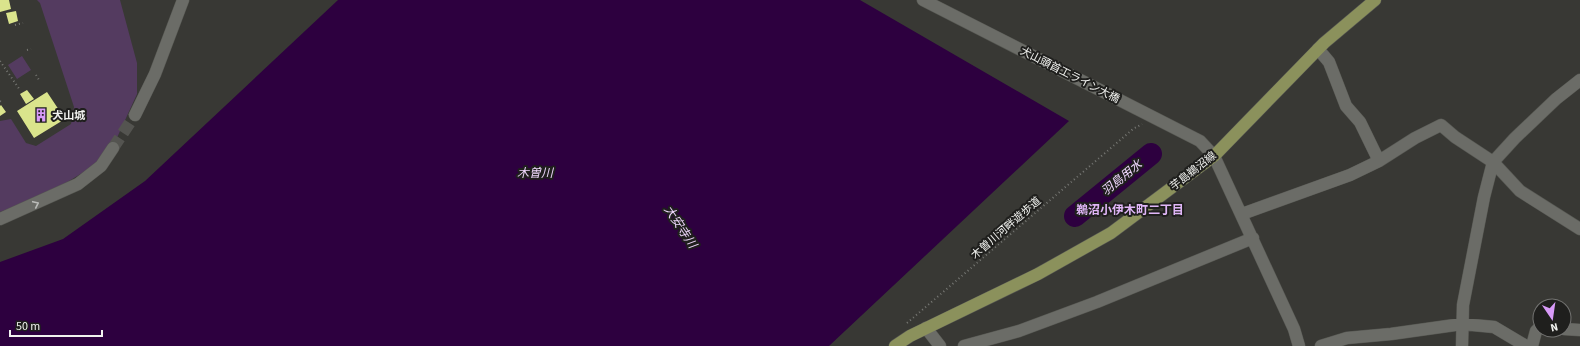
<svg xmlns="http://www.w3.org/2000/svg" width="1580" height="346" viewBox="0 0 1580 346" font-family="'Source Sans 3','Noto Sans JP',sans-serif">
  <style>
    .green { fill: #543b60 }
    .water { fill: #2d003f }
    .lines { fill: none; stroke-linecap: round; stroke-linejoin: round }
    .river { stroke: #2d003f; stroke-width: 22 }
    .building { fill: #dae48c }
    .minor-tunnel { stroke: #545450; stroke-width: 12; stroke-dasharray: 12 6; stroke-linecap: butt }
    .minor-casing { stroke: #565752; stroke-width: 13 }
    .major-casing { stroke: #565752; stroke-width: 13 }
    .path { stroke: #777874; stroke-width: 2; stroke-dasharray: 1 3; stroke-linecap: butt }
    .minor { stroke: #6b6c67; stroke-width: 12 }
    .major { stroke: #8b915c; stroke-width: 12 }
    .oneway { stroke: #bbbcb9 }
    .labels { text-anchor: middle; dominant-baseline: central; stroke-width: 4; stroke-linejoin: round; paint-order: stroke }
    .street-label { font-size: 11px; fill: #f1f2ef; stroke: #1f1f1d }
    .poi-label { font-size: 11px; font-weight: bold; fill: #f1f2ef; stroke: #1f1f1d; text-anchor: start }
    .water-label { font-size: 12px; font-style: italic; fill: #edd5fb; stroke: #1f1f1d }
    .neighbourhood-label { font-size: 12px; font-weight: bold; fill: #e0b6f7; stroke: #1f1f1d }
  </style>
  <rect width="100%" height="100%" fill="#383834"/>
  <path class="green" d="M37,0H120L137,63V94L115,142L97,164L64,184L30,201L0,212V121L11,119L26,143L36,146L71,124L74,107L40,3Z
    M22,56L31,70L17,79L8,65Z"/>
  <path class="water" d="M338,0H860L1069,121L829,346H0V262L63,239L145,181Z"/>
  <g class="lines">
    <path class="river" d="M1075,216L1151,154"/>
  </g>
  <path class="building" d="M0,0H9L11,9L0,12Z
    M16,11L18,21L9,24L6,13Z
    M27,90L34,99L26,104L20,94Z
    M47,92L65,119L34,138L17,111Z
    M1,105L6,112L0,116V106Z"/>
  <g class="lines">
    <path class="minor-tunnel" d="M113,148L135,115"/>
    <g class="minor-casing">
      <path id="minor" d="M923,0L1200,141L1214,156L1294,329L1299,346
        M1318,49L1329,62L1346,106L1360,122L1379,161
        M135,115L155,74L183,0
        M1242,214L1350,175L1379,161L1415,138L1441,125L1455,137L1493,162L1520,191L1580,229
        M0,219L78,184L101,166L113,148
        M926,328L940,346
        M1564,329L1580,330
        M964,346L1019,331L1097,302L1253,238
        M1321,346L1347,338L1391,334L1462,324L1494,327L1526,346
        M1462,346L1463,305L1484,197L1493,162L1515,138L1556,99L1580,80
        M1532,346L1536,331L1540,327"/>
    </g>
    <g class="major-casing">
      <path id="major" d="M895,346L910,336L1038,274L1111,233L1214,156L1324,43L1375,0"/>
    </g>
    <path class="path" d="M15,25L23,23
      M27,50L31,49
      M0,61L20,90
      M36,75L39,80
      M0,101L2,103
      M907,323L1133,129L1142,124"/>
    <use href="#minor" class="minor"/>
    <use href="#major" class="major"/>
  </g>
  <defs><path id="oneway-chevron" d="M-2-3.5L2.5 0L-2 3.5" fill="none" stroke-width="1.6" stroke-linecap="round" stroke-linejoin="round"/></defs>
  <use class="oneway" href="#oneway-chevron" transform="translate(36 204) rotate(-25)"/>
  <defs>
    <g id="building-bare" transform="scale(1.08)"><path d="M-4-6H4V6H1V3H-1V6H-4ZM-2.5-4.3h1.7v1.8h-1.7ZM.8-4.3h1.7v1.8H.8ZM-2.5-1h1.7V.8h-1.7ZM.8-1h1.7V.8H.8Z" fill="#d89af8" stroke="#1f1f1d" stroke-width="2.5" paint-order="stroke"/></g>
  </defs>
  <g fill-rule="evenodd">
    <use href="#building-bare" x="41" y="115"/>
  </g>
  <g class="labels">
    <g class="street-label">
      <text transform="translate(1070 75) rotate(27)">犬山頭首工ライン大橋</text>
      <text transform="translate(1193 171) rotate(-38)">芋島鵜沼線</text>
      <text transform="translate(1006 228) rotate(-41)">木曽川河畔遊歩道</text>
    </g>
    <g class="poi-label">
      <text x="52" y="115">犬山城</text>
    </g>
    <g class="water-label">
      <text x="535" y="173">木曽川</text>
      <text transform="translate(1122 178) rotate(-39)">羽島用水</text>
      <text transform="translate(680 227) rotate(56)">大安寺川</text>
    </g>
    <g class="neighbourhood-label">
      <text x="1130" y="210">鵜沼小伊木町二丁目</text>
    </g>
  </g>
  <g transform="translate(1552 318) rotate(167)"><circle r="19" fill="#1f1f1d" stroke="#737371"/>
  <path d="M0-3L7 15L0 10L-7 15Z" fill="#d89af8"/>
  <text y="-6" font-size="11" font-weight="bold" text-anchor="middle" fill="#f1f2ef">N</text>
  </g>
  <path d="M10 330v6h92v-6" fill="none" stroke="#f1f2ef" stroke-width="2"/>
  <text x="16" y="330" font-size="12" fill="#f1f2ef" stroke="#1f1f1d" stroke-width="3" paint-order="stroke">50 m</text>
</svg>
